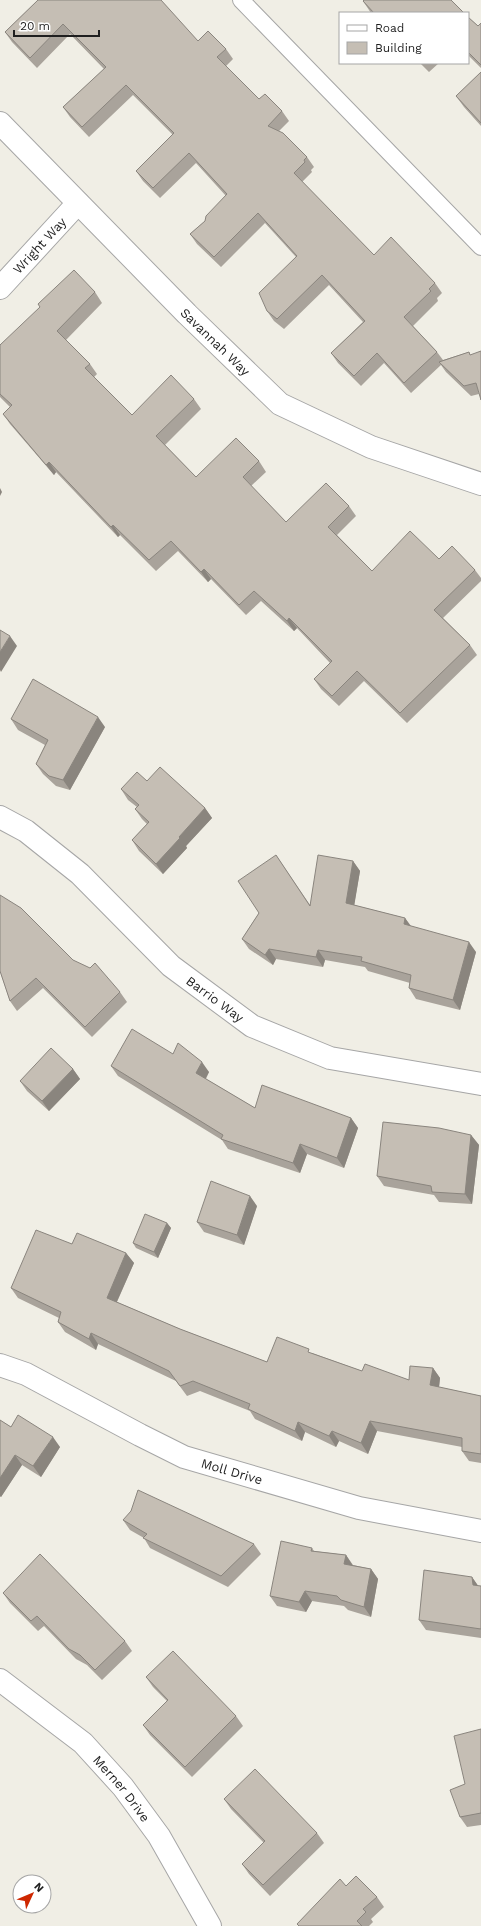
<svg xmlns="http://www.w3.org/2000/svg" width="481" height="1926" viewBox="0 0 481 1926" font-family="'Work Sans',sans-serif">
  <style>
    .lines { fill: none; stroke-linecap: round; stroke-linejoin: round }
    .lane-casing { stroke: #a6a6a6; stroke-width: 18 }
    .street-casing { stroke: #a6a6a6; stroke-width: 24 }
    .lane { stroke: #fff; stroke-width: 16 }
    .street { stroke: #fff; stroke-width: 22 }
    .wall { fill: #a9a39b }
    .shaded-wall { fill: #8a857e }
    .building { fill: #c5beb4; stroke: #8a857e }
    .labels { text-anchor: middle; dominant-baseline: central; stroke-width: 3.5; stroke-linejoin: round; paint-order: stroke }
    .street-label { font-size: 13px; fill: #1f1f1f; stroke: #fff }
  </style>
  <rect width="100%" height="100%" fill="#f0eee5"/>
  <g class="lines">
    <g class="lane-casing">
      <path id="lane" d="M241,0L481,247"/>
    </g>
    <g class="street-casing">
      <g id="street">
        <path id="s1" d="M0,123L187,314L280,404L371,447L481,484"/>
        <path id="s2" d="M0,288L78,203"/>
        <path id="s3" d="M0,817L26,831L80,874L171,966L252,1026L330,1058L481,1084"/>
        <path id="s4" d="M0,1365L26,1374L140,1435L184,1457L359,1508L481,1531"/>
        <path id="s5" d="M0,1680L83,1743L123,1787L159,1836L210,1926"/>
      </g>
    </g>
    <use href="#lane" class="lane"/>
    <use href="#street" class="street"/>
  </g>
  <path class="wall" d="M38,0L198,41L226,49L233,59L226,66L259,99L282,111L289,121L279,131L307,157L314,167L311,170L312,172L302,182L374,255L435,283L442,293L437,298L438,301L413,326L437,352L443,360L469,352L479,394L471,396L446,372L441,365L411,393L384,363L361,386L338,363L331,353L363,322L329,285L284,329L274,321L267,311L296,257L265,223L221,267L197,244L190,234L205,221L226,196L196,163L160,198L143,181L136,171L173,135L133,95L89,137L70,117L63,107L104,69L70,34L37,68L12,42L5,32Z
    M363,1L464,13H371Z
    M468,17L478,26L481,23V68L468,55Z
    M420,63H439L429,72Z
    M481,72V126L464,107L456,96Z
    M95,292L102,303L66,340L90,364L97,374L94,377L132,415L194,399L201,409L165,445L196,477L259,461L266,472L251,486L286,522L349,506L356,516L337,535L372,571L439,559L475,570L481,578V581L443,618L470,645L477,655L407,723L364,681L339,706L321,689L314,679L330,663L297,628L294,631L261,601L246,615L211,579L208,582L178,551L156,571L120,535L118,537L56,472L54,475L10,424L3,414L10,407L0,397V345Z
    M11,719L105,727L70,790L56,786L43,774L36,764L45,745L18,730Z
    M147,781L205,808L212,818L186,846L187,848L163,874L139,851L132,840L147,824L142,819L135,809L137,807L128,800L121,789Z
    M276,855L310,905L353,861L360,871L354,905L405,918L411,926L476,952L460,1010L416,999L409,988L410,983L368,971L365,967L325,960L323,967L276,959L273,965L249,949L242,939L259,913Z
    M73,960L120,992L127,1002L92,1037L43,988L17,1011L10,1001L0,971Z
    M173,1054L209,1072L206,1079L255,1108L351,1118L358,1128L344,1168L307,1154L300,1173L228,1149L222,1140L118,1076L111,1066Z
    M73,1069L80,1079L49,1111L27,1091L20,1081Z
    M471,1135L479,1145L472,1204L439,1202L434,1195L384,1186L377,1176Z
    M257,1206L244,1245L204,1232L197,1222Z
    M167,1223L171,1228L158,1258L136,1248L133,1243Z
    M72,1244L126,1253L134,1263L117,1302L180,1329L267,1362L312,1353L362,1371L409,1380L433,1368L440,1378L439,1387L481,1396V1463L469,1461L462,1451V1447L377,1431L368,1454L339,1441L336,1447L305,1432L302,1441L255,1419L250,1411L200,1391L187,1396L176,1381L98,1344L96,1350L65,1332L58,1322L59,1318L18,1298L11,1288Z
    M0,1420L11,1427L60,1447L41,1477L22,1465L1,1497L0,1496Z
    M123,1520L254,1544L261,1554L228,1587L150,1548L144,1538L130,1530Z
    M312,1548L314,1551L346,1555L353,1565L371,1569L378,1579L371,1617L348,1610L344,1606L312,1601L306,1612L277,1606L270,1596Z
    M472,1577L478,1586H481V1638L426,1630L419,1620Z
    M3,1593L125,1641L132,1651L102,1680L87,1665L76,1659L44,1626L38,1631L10,1603Z
    M146,1677L236,1716L243,1726L192,1777L150,1735L143,1725L167,1701L153,1687Z
    M481,1729V1825L467,1827L460,1817L465,1784Z
    M224,1799L317,1833L324,1843L270,1896L249,1874L242,1864L264,1843L231,1809Z
    M346,1886L377,1897L384,1907L371,1919L373,1922L369,1926H299L297,1924Z"/>
  <path class="shaded-wall" d="M49,462L56,472L54,475L46,465Z
    M0,488L2,492L0,496Z
    M113,525L120,535L118,537L111,527Z
    M204,569L211,579L208,582L201,572Z
    M289,618L297,628L294,631L287,621Z
    M10,636L17,646L1,672L0,670V652Z
    M98,717L105,727L70,790L63,780Z
    M205,808L212,818L186,846L187,848L163,874L156,864L179,837Z
    M353,861L360,871L353,913L346,903Z
    M405,918L412,928L404,924Z
    M469,942L476,952L460,1010L453,1000Z
    M269,949L276,959L273,965L265,955Z
    M318,950L325,960L323,967L316,957Z
    M202,1062L209,1072L203,1083L196,1073Z
    M73,1069L80,1079L49,1111L42,1101Z
    M351,1118L358,1128L344,1168L337,1158Z
    M471,1135L479,1145L472,1204L465,1194Z
    M300,1144L307,1154L300,1173L293,1163Z
    M250,1196L257,1206L244,1245L237,1235Z
    M167,1223L171,1228L158,1258L154,1252Z
    M126,1253L134,1263L114,1308L107,1298Z
    M91,1333L98,1344L96,1350L89,1339Z
    M433,1368L440,1378L438,1396L430,1385Z
    M370,1421L377,1431L368,1454L361,1443Z
    M298,1422L305,1432L302,1441L295,1431Z
    M332,1431L339,1441L336,1447L329,1436Z
    M53,1437L60,1447L41,1477L33,1466Z
    M15,1455L22,1465L1,1497L0,1496V1478Z
    M346,1555L353,1566L344,1564Z
    M371,1569L378,1579L371,1617L364,1607Z
    M472,1577L479,1587L473,1585Z
    M305,1591L312,1601L306,1612L299,1602Z"/>
  <path class="building" d="M38,0H161L198,41L208,31L226,49L217,57L259,99L265,94L282,111L268,126L283,133L307,157L304,160L305,162L294,173L374,255L391,237L435,283L429,289L431,291L404,317L437,352L404,383L377,353L354,376L331,353L365,321L322,275L277,319L267,311L259,293L297,256L258,213L214,257L190,234L205,221L206,216L227,194L189,153L153,188L136,171L174,133L126,85L82,127L63,107L106,67L63,24L30,58L5,32Z
    M364,0H451L464,13H374L363,1Z
    M468,17L478,26L481,23V65L468,52Z
    M481,72V123L456,96Z
    M74,270L95,292L57,331L90,364L85,368L132,415L171,375L194,399L156,436L196,477L236,438L259,461L243,477L286,522L326,483L349,506L328,527L372,571L410,531L439,559L452,546L475,570L434,610L470,645L400,713L357,671L332,696L314,679L332,661L289,618L287,621L254,591L239,605L204,569L201,572L171,541L149,560L113,525L111,527L49,462L46,465L3,414L12,405L0,394V345L40,307L38,304Z
    M481,351V400L476,383L464,386L439,362L469,352L470,355Z
    M0,630L10,636L0,652Z
    M33,679L98,717L63,780L49,776L36,764L48,740L11,719Z
    M160,767L205,808L179,837L180,838L156,864L132,840L149,822L135,809L139,805L121,789L137,772L147,781Z
    M276,855L310,906L318,855L353,861L346,903L405,918L404,924L469,942L453,1000L409,988L411,975L361,961L362,957L318,950L316,957L269,949L265,955L242,939L259,913L238,881Z
    M0,895L21,908L73,960L90,968L95,963L120,992L85,1027L36,978L10,1001L0,971Z
    M132,1029L173,1054L178,1043L202,1062L196,1073L255,1108L262,1085L351,1118L337,1158L300,1144L293,1163L221,1139L223,1135L111,1066Z
    M51,1048L73,1069L42,1101L20,1081Z
    M383,1122L439,1128L471,1135L465,1194L432,1192L431,1186L377,1176Z
    M211,1181L250,1196L237,1235L197,1222Z
    M145,1214L167,1223L154,1252L133,1243Z
    M36,1230L72,1244L77,1233L126,1253L107,1298L180,1329L267,1362L277,1337L309,1349L308,1352L362,1371L365,1364L409,1380L410,1366L433,1368L430,1385L481,1396V1454L462,1451V1438L370,1421L361,1443L332,1431L329,1436L298,1422L295,1431L248,1409L250,1404L193,1381L180,1386L169,1371L91,1333L89,1339L58,1322L61,1312L11,1288Z
    M18,1415L53,1437L33,1466L15,1455L0,1478V1420L11,1427Z
    M138,1490L254,1544L221,1576L143,1538L147,1534L123,1520L131,1511Z
    M281,1541L312,1548L311,1551L346,1555L344,1564L371,1569L364,1607L341,1600L337,1596L305,1591L299,1602L270,1596Z
    M40,1554L125,1641L95,1670L80,1655L69,1649L37,1616L31,1621L3,1593Z
    M424,1570L472,1577L473,1585L481,1586V1629L419,1620Z
    M173,1651L236,1716L185,1767L143,1725L168,1700L146,1677Z
    M481,1729V1813L460,1817L450,1790L465,1784L454,1736Z
    M255,1769L317,1833L263,1885L242,1864L265,1841L224,1799Z
    M356,1876L377,1897L363,1909L366,1912L357,1921L362,1926H299L297,1924L340,1879L346,1886Z"/>
  <g class="labels">
    <g class="street-label">
      <text stroke="none"><textPath href="#s2" startOffset="58">Wright Way</textPath></text>
      <text stroke="none"><textPath href="#s1" startOffset="307">Savannah Way</textPath></text>
      <text stroke="none"><textPath href="#s3" startOffset="283">Barrio Way</textPath></text>
      <text stroke="none"><textPath href="#s4" startOffset="256">Moll Drive</textPath></text>
      <text stroke="none"><textPath href="#s5" startOffset="164">Merner Drive</textPath></text>
    </g>
  </g>
  <rect x="339" y="12" width="130" height="52" fill="#ffffff" stroke="#a5a5a5"/>
  <rect x="347" y="25" width="20" height="6" fill="#ffffff" stroke="#a5a5a5"/>
  <text x="375" y="32" font-size="12" fill="#1f1f1f">Road</text>
  <rect x="347" y="42" width="20" height="12" fill="#c5beb4" stroke="#a5a5a5"/>
  <text x="375" y="52" font-size="12" fill="#1f1f1f">Building</text>
  <g transform="translate(32 1894) rotate(46)"><circle r="19" fill="#ffffff" stroke="#a5a5a5"/>
  <path d="M0-3L7 15L0 10L-7 15Z" fill="#ce2700"/>
  <text y="-6" font-size="11" font-weight="bold" text-anchor="middle" fill="#1f1f1f">N</text>
  </g>
  <path d="M14 30v6h85v-6" fill="none" stroke="#1f1f1f" stroke-width="2"/>
  <text x="20" y="30" font-size="12" fill="#1f1f1f" stroke="#ffffff" stroke-width="3" paint-order="stroke">20 m</text>
</svg>
